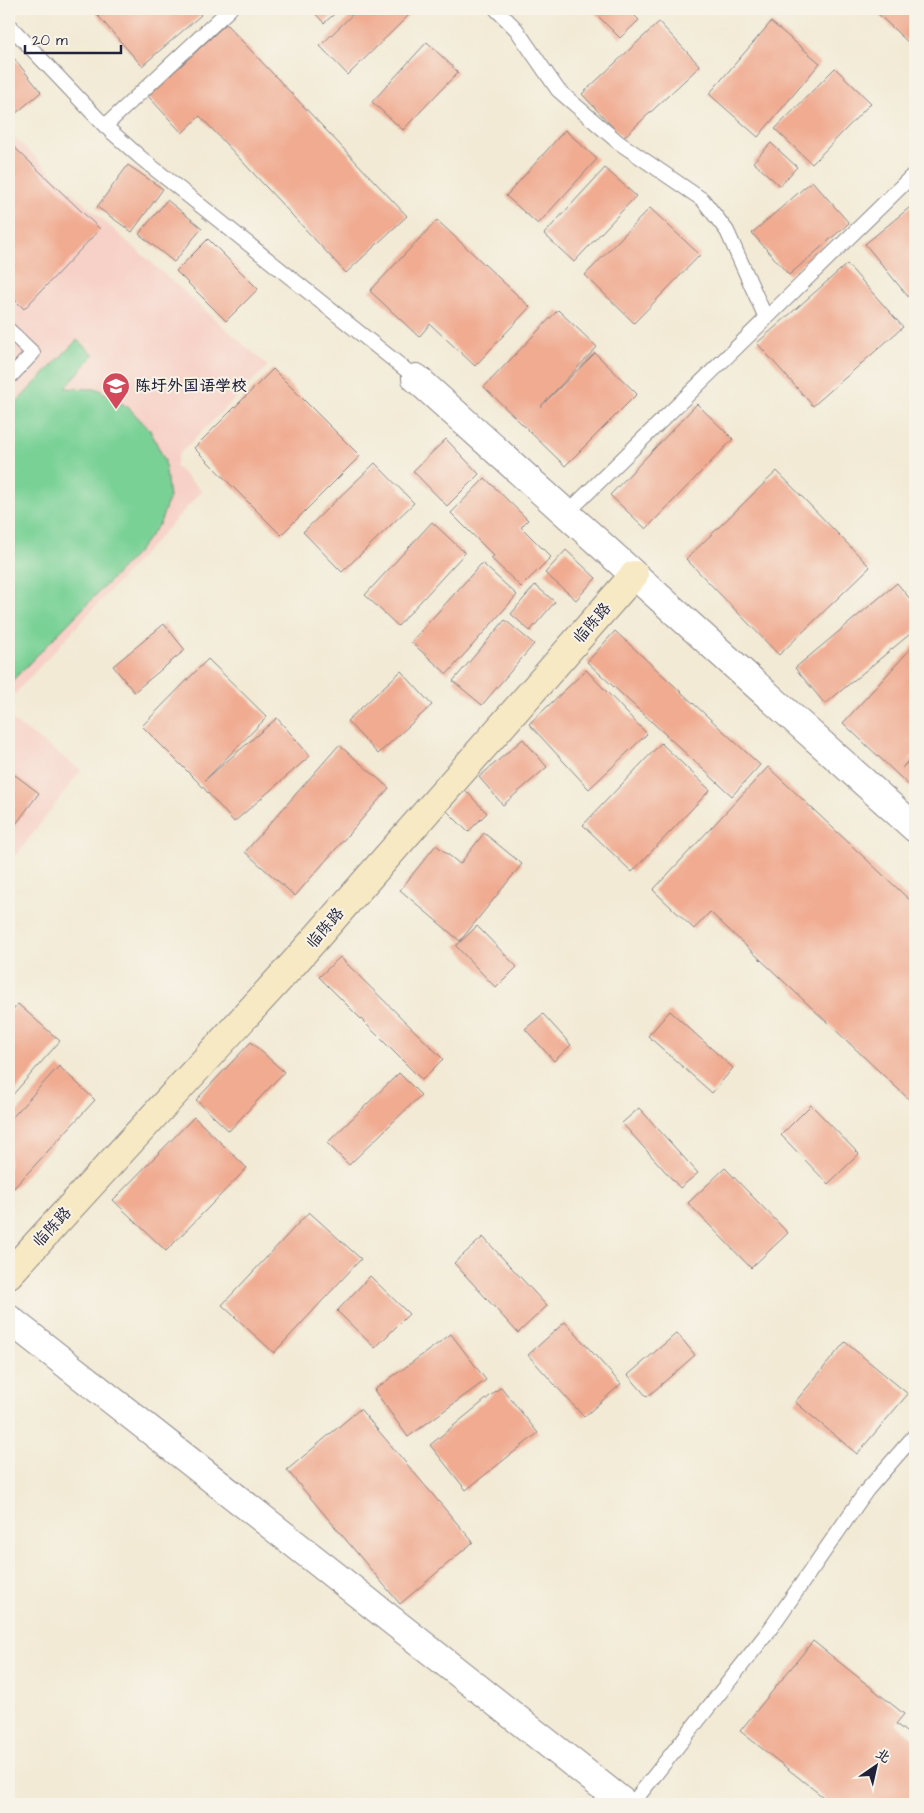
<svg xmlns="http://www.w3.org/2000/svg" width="924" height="1813" viewBox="0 0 924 1813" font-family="'Architects Daughter','LXGW WenKai TC',sans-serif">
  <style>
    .built { fill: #f7d1c7 }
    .green { fill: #79d196; stroke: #4e7a68 }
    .building { fill: #f0ab91 }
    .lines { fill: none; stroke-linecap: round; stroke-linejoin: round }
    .lane-casing { stroke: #8a8688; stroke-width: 16 }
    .street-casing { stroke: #8a8688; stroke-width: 30 }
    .secondary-casing { stroke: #8a8688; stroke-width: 30 }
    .lane { stroke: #fff; stroke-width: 14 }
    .street { stroke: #fff; stroke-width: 28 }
    .secondary { stroke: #f7e9c3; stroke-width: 28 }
    .labels { text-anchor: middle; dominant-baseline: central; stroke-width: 4; stroke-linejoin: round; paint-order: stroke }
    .poi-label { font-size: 16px; font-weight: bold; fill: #22223b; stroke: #f7f3e8; text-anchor: start }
    .street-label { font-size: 16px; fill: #22223b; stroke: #f7f3e8 }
  </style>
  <rect width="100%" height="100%" fill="#f7f3e8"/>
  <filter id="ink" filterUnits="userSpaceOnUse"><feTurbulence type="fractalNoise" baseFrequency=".02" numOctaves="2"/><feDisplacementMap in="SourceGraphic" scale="10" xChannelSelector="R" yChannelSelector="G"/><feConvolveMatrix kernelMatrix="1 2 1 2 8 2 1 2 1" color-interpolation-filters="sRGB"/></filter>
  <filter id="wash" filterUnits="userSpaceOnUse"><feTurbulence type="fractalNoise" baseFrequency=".0096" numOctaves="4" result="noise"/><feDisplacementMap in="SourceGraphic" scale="20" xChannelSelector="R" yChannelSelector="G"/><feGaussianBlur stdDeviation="1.12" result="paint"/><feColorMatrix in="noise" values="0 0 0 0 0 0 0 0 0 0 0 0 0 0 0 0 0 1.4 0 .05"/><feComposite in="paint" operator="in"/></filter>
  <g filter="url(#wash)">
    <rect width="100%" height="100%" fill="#f2ead5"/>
    <path class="built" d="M9,132L70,191L268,366L179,454L175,466L202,491L9,700Z
      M9,718L81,770L15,857L9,853Z"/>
    <path class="green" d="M77,340L94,355L65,388L98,389L128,407L150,430L165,461L169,498L160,523L137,553L9,684V410Z"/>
    <g id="blocks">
      <path class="building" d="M92,9H196L201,15L142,66Z
        M311,9H340L324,23Z
        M358,9H411L413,11L348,75L320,46Z
        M591,9H628L639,20L620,38Z
        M881,9H915V42L912,46L877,13Z
        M659,22L700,66L623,138L582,94Z
        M771,22L820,63L758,137L709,94Z
        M226,24L407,216L346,273L200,116L182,133L148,96Z
        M427,42L458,72L403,130L372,102Z
        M9,52L41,92L14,115L9,108Z
        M835,68L871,103L812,164L775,129Z
        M565,130L597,159L538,224L506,196Z
        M9,142L100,229L24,309L9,294Z
        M771,143L797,167L780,186L753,162Z
        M128,165L163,189L132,232L97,207Z
        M605,168L636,196L574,262L544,234Z
        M812,181L849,223L789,275L752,233Z
        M167,200L202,228L174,262L139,234Z
        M915,203V294L910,299L865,244Z
        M650,208L700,255L634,323L585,275Z
        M437,220L530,307L475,366L430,324L419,337L370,291Z
        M208,239L258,289L226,321L176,271Z
        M847,264L903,327L813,406L757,343Z
        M558,310L597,347L540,407L595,353L637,394L565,466L484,387Z
        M273,369L360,456L281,535L194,448Z
        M697,404L733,439L646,529L610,495Z
        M446,439L479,474L447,506L413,471Z
        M375,463L414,503L342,572L303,532Z
        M777,471L870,567L779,655L686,559Z
        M485,478L528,520L521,527L551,557L521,587L491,558L494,556L451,513Z
        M432,522L465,553L398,626L365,595Z
        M566,550L596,578L576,600L545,573Z
        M482,563L517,595L447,674L411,642Z
        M897,583L915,605V630L825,704L795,668Z
        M535,585L555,602L530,631L511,614Z
        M505,620L534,644L482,705L453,681Z
        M164,624L185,650L134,692L113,666Z
        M615,631L760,765L732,796L587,662Z
        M915,644V753L902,768L915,755V791L843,723Z
        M208,659L267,717L205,780L277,718L310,756L234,822L200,784L142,726Z
        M586,670L647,734L589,789L529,724Z
        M401,671L432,705L378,754L347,721Z
        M523,739L547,767L503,805L479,777Z
        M661,743L710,790L632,872L583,825Z
        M339,745L389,788L295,896L245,852Z
        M768,767L915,905V1105L710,912L694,929L653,890Z
        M15,775L39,793L10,832L9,783Z
        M465,790L487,813L468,832L446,810Z
        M484,833L522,864L460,941L400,890L436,845L460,864Z
        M477,926L517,967L496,988L456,946Z
        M340,957L443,1059L422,1080L319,977Z
        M18,1004L60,1041L9,1099V1014Z
        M670,1011L733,1068L712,1093L648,1036Z
        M543,1014L571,1045L554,1061L525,1029Z
        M251,1042L284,1072L229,1131L196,1100Z
        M59,1066L95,1100L12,1190L9,1187V1121Z
        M399,1073L421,1095L349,1165L327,1143Z
        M811,1105L859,1154L828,1184L781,1135Z
        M639,1108L698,1173L680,1188L622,1123Z
        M194,1117L247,1168L166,1251L113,1200Z
        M725,1168L788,1233L751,1268L688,1203Z
        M309,1212L361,1259L274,1353L222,1305Z
        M483,1237L547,1306L518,1333L454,1263Z
        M370,1276L409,1314L375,1348L337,1311Z
        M565,1322L621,1384L584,1417L528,1355Z
        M677,1333L695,1355L647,1397L628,1375Z
        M451,1334L486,1380L408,1437L374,1390Z
        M845,1342L908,1394L857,1454L795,1402Z
        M501,1387L538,1433L466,1490L430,1445Z
        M360,1409L473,1542L400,1604L287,1470Z
        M813,1641L904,1714L896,1724L915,1739V1804H832L740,1731Z"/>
    </g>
  </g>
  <g filter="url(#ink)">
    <use href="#blocks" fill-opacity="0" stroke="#8a8688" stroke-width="1"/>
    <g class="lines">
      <g class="lane-casing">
        <path id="lane" d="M496,9L516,29L558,90L618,142L703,200L727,231L766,318
          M9,25L105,126L141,158L416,378
          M105,126L230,9
          M9,330L33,353L9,378
          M566,514L915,173
          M632,1804L768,1632L867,1490L915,1435"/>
      </g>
      <g class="street-casing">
        <path id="street" d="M416,378L915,828
          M9,1319L625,1804"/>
      </g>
      <g class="secondary-casing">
        <path id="secondary" d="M9,1274L294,963L634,575"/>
      </g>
      <use href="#lane" class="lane"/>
      <use href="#street" class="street"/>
      <use href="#secondary" class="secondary"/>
    </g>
  </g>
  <defs>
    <g id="school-pin" transform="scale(1.4375)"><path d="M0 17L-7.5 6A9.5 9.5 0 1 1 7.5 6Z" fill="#d1495b" stroke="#f7f3e8"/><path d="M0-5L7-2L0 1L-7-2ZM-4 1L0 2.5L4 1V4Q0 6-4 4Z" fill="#fff"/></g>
  </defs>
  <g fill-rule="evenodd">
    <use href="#school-pin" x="116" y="386"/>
  </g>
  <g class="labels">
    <g class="poi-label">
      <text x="135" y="386">陈圩外国语学校</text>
    </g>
    <g class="street-label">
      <text transform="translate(592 623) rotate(-49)">临陈路</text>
      <text transform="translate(325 928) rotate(-49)">临陈路</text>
      <text transform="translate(52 1227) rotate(-47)">临陈路</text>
    </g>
  </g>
  <rect width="924" height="1813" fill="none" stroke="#f7f3e8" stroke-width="30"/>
  <g transform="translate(876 1766) rotate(34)" stroke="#f7f3e8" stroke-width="4" paint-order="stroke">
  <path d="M0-4L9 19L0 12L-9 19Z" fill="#22223b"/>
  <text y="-8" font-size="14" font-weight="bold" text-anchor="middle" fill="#22223b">北</text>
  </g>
  <path d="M25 45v8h96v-8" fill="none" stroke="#22223b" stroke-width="2.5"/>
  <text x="32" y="45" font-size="15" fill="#22223b" stroke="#f7f3e8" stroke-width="4" paint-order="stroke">20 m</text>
</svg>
